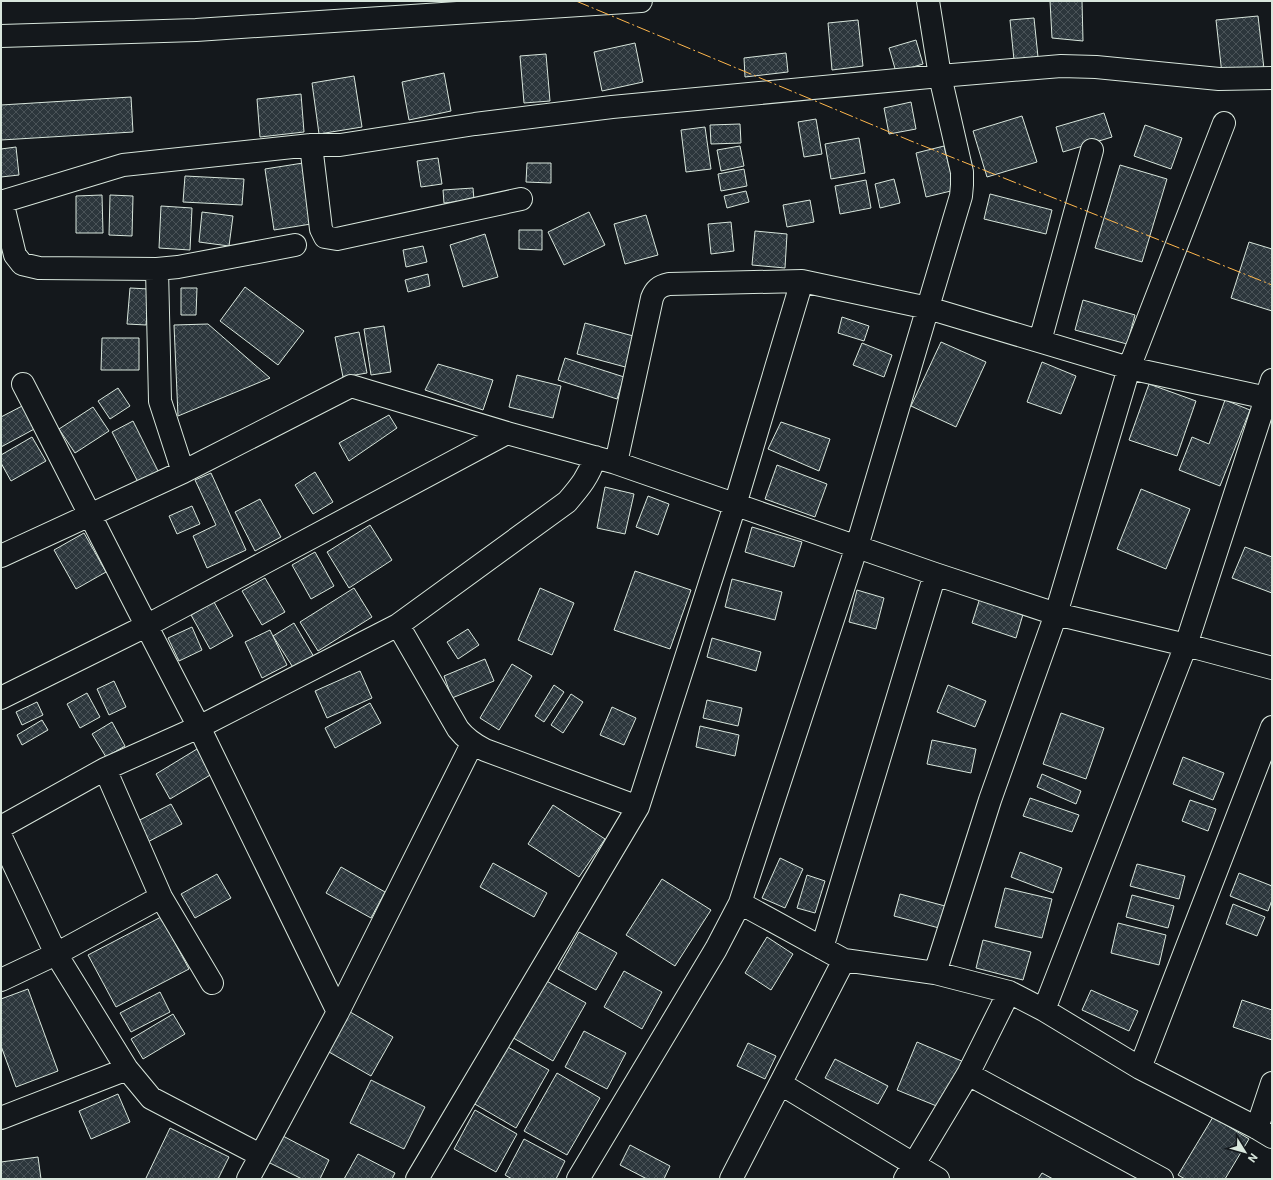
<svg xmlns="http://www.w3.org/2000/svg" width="1273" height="1180" viewBox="0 0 1273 1180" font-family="Roboto,sans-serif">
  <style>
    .building { fill: url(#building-cross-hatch); stroke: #d8e6dc }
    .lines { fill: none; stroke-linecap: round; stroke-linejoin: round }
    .minor-casing { stroke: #d8e6dc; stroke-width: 24 }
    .minor { stroke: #14181c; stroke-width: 22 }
    .power { stroke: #ffb74d; stroke-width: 1; stroke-dasharray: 14 3 2 3; stroke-linecap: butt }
  </style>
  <defs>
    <pattern id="building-cross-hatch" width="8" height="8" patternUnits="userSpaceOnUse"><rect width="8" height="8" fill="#2c363c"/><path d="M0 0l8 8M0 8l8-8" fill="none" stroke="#4a5358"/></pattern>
  </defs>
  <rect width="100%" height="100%" fill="#14181c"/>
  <path class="building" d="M1050,1H1082L1083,41L1052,38Z
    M1258,16L1264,69L1222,74L1216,20Z
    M1034,18L1038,57L1014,60L1010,20Z
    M858,20L863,66L832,70L828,23Z
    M916,40L923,64L896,72L889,48Z
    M635,43L643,82L602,91L594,52Z
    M786,53L788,72L745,77L744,58Z
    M546,54L550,101L524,103L520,56Z
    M444,73L451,111L409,120L402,82Z
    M354,76L362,127L319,134L312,83Z
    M301,94L304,132L260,137L257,99Z
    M131,97L133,132L1,140V105Z
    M911,102L916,129L889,134L884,108Z
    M1104,113L1112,137L1063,152L1056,127Z
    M1022,116L1037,162L987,177L973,131Z
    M816,119L822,154L804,157L798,122Z
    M740,124L741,143L711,144L710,125Z
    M1145,125L1182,138L1171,169L1134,156Z
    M705,127L711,169L686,172L681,130Z
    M859,138L865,173L831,179L825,144Z
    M740,146L744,166L721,171L717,150Z
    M944,146L955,190L926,197L916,153Z
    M16,147L19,175L1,177V149Z
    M438,158L442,184L421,187L417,161Z
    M303,163L311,224L274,230L265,169Z
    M527,163H551V183L526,182Z
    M1120,165L1167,179L1142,262L1095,248Z
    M744,169L747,186L721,191L718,174Z
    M185,176L244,179L242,205L183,202Z
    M894,179L900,203L880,208L875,184Z
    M866,180L871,208L840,214L835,186Z
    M473,188L474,200L444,203L443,190Z
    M746,191L749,202L727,208L724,196Z
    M990,194L1052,210L1046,234L984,219Z
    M102,195L103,233H76V196Z
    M110,195L133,196L132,236L109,235Z
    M810,200L814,222L787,227L783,205Z
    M161,206L192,208L190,250L159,248Z
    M202,212L233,216L229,246L199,242Z
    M589,212L605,245L564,265L548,232Z
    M646,215L658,255L625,264L614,224Z
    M731,222L734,251L711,254L708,224Z
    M519,230H542V250L519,249Z
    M755,231L787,234L785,268L752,265Z
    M485,234L498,277L463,287L450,245Z
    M1249,242L1272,249V311L1231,298Z
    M423,246L427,262L406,267L403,250Z
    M428,274L430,286L408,292L405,280Z
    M245,287L304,331L278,365L220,321Z
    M130,288L149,289L146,325L127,324Z
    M181,288H197L196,315H181Z
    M1083,300L1135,315L1127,344L1075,330Z
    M842,317L869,326L864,341L838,333Z
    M585,323L637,337L629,368L577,354Z
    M208,324L270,378L178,416L174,325Z
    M384,326L391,372L371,375L364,329Z
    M359,332L367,373L343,377L335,337Z
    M102,338H139V370H101Z
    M941,342L986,362L956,427L911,406Z
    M862,343L892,355L884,377L853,365Z
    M565,358L624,377L617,399L558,380Z
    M1042,362L1076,376L1061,414L1027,402Z
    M438,364L493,380L483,410L425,390Z
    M517,375L561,386L553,418L509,407Z
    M1149,384L1196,401L1177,456L1129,440Z
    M118,388L130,406L110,419L98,401Z
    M1225,400L1250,410L1220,486L1179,470L1192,437L1209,444Z
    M26,404L38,427L1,447V417Z
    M93,407L109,431L75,453L59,429Z
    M389,415L397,428L349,461L339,443Z
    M133,421L159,473L139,484L112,432Z
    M781,422L830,439L819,471L768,449Z
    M32,437L46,461L11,481L1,463V455Z
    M777,465L827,484L815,517L765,499Z
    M315,472L333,502L313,514L295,485Z
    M211,473L246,550L207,568L193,536L216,525L195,480Z
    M605,487L634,494L625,534L597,528Z
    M1141,489L1190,509L1166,569L1117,549Z
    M648,496L669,504L658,535L636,527Z
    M260,499L281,537L255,551L235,512Z
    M192,506L200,524L177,534L169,516Z
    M370,525L392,560L349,588L327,552Z
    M752,527L802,542L794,567L745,552Z
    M84,533L106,572L76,589L54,550Z
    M1245,547L1272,557V593L1232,578Z
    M315,552L334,586L311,599L292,565Z
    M635,571L691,590L670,649L614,630Z
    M265,578L285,612L262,625L242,591Z
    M732,579L782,592L775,620L725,607Z
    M354,588L372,617L318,651L300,622Z
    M540,588L574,603L552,655L518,640Z
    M857,590L884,598L876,629L849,622Z
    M980,598L1024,611L1016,638L972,623Z
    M214,602L233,636L210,649L191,615Z
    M294,623L314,657L294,669L273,636Z
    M192,627L202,650L179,661L168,638Z
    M468,629L479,645L458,659L447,642Z
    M270,630L287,665L262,678L245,642Z
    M712,638L761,652L756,671L707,657Z
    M485,659L494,681L452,698L444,676Z
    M512,664L532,676L499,730L480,718Z
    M360,671L372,698L327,718L315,691Z
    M114,681L126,707L109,715L97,689Z
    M554,685L564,692L544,722L535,716Z
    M948,685L986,701L975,727L937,712Z
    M87,693L100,717L80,728L67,704Z
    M571,694L583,702L563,733L551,725Z
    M707,700L742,708L738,726L703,718Z
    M37,702L43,715L22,725L16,712Z
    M370,703L381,723L335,748L325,728Z
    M612,707L636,718L624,745L600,735Z
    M1061,713L1104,728L1086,779L1043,764Z
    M42,720L48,730L22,745L17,735Z
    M112,722L125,746L106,757L92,734Z
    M700,726L739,735L735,756L696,747Z
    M932,740L976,749L971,773L927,764Z
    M197,749L212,774L170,799L156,774Z
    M1183,757L1224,773L1213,800L1173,784Z
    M1042,774L1081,791L1076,804L1037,787Z
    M1030,798L1079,815L1072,832L1023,816Z
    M1190,800L1216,809L1208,831L1182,821Z
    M171,804L182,824L142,845L132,824Z
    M553,805L605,839L579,877L528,844Z
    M1020,852L1062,868L1053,893L1011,877Z
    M780,858L803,869L785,908L762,898Z
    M493,863L547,893L534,917L480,887Z
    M1137,864L1185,876L1179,899L1130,886Z
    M341,867L385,892L371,918L326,893Z
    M1239,873L1272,886V900L1268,911L1230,896Z
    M217,874L231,898L195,918L181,894Z
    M807,875L825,881L815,913L797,908Z
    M662,879L711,910L675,966L626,935Z
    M1005,888L1052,899L1042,938L995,927Z
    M900,894L945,906L939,928L894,916Z
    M1132,895L1174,906L1168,928L1126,917Z
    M1233,904L1265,917L1257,936L1226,924Z
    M161,917L189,969L116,1007L88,955Z
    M1118,923L1166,935L1159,965L1111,953Z
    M579,932L617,953L596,990L558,969Z
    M767,937L793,954L771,990L745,973Z
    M983,940L1031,952L1023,980L976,968Z
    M624,971L662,992L642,1029L604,1007Z
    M543,979L586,1003L553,1061L510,1036Z
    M28,989L58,1071L16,1087L1,1046V999Z
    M1091,990L1138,1011L1129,1031L1082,1010Z
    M160,992L170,1012L131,1032L120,1013Z
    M1242,1000L1272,1010V1040L1233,1027Z
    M345,1009L393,1037L371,1076L322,1048Z
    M173,1014L185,1034L143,1059L131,1039Z
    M584,1031L626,1053L607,1089L565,1067Z
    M917,1042L964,1062L944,1109L897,1090Z
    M748,1043L776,1056L765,1079L737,1066Z
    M506,1046L549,1070L516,1128L473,1103Z
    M835,1059L888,1086L878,1104L825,1078Z
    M557,1073L600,1098L567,1155L524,1131Z
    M371,1080L425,1107L404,1149L350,1123Z
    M118,1094L130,1122L91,1139L79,1111Z
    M475,1110L517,1134L496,1172L454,1149Z
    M1213,1117L1249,1139L1225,1179H1185L1178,1175Z
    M170,1128L229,1157L218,1179H149L146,1178Z
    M281,1135L329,1160L320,1179H302L268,1162Z
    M524,1139L565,1161L556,1179H512L505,1175Z
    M630,1145L670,1166L664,1179H647L620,1165Z
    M358,1154L395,1173L392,1179H344Z
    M38,1157L41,1179H1V1162Z
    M1042,1173L1053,1179H1038Z"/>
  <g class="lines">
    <g class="minor-casing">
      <path id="minor" d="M1,36L196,30L641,1
        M311,145L321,229L325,237L337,239L521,199
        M2,201L15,255L22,264L39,268L157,269
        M1,202L123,165L311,145H340L475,124L612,107L940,76L1061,66L1096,67L1219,79L1272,78
        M1040,341L1092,150
        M23,384C82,498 139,613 199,727L398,625L567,502C580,487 589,476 595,457
        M616,463L652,298C655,290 659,286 669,284L802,281L928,308L1129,368L1272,399
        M183,472L160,401L157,269L178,267L295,245
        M1,556L183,472L351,386L507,433L616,463L935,574L1056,614L1186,645L1272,668
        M398,625L458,729C466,739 473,744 485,750L638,807
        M1,698L146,626L507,433
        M105,769L161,897L212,983
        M1,827L105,769L199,727L338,1012
        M1,837L56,954L127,1069L151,1098L260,1155
        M740,903L844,960L935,973L1009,992L1044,1010L1140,1068L1257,1128L1272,1137
        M822,948L935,574
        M935,973L990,800L1056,614L1129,368L1224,123
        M1,980L56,954L161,897
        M1044,1010L1186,645L1272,380
        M1140,1068L1272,727
        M968,1074L1009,992
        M781,1084L938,1179
        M1,1118L127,1069
        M1257,1128L1272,1083
        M248,1179L338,1012L472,744
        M417,1179L638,807L735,505L802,281
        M578,1179L716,949L740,903L857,546L961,196L962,185V172L940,76L928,1
        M731,1179L844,960
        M905,1179L968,1074L1162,1179"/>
    </g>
    <use href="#minor" class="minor"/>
    <path class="power" d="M576,1L911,141L1272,285"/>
  </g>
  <rect width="1273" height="1180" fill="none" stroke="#d8e6dc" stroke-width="4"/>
  <g transform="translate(1245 1152) rotate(127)" stroke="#14181c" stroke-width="3" paint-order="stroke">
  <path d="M0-3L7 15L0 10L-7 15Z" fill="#d8e6dc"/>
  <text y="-6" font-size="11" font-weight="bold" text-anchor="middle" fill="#d8e6dc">N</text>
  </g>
</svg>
